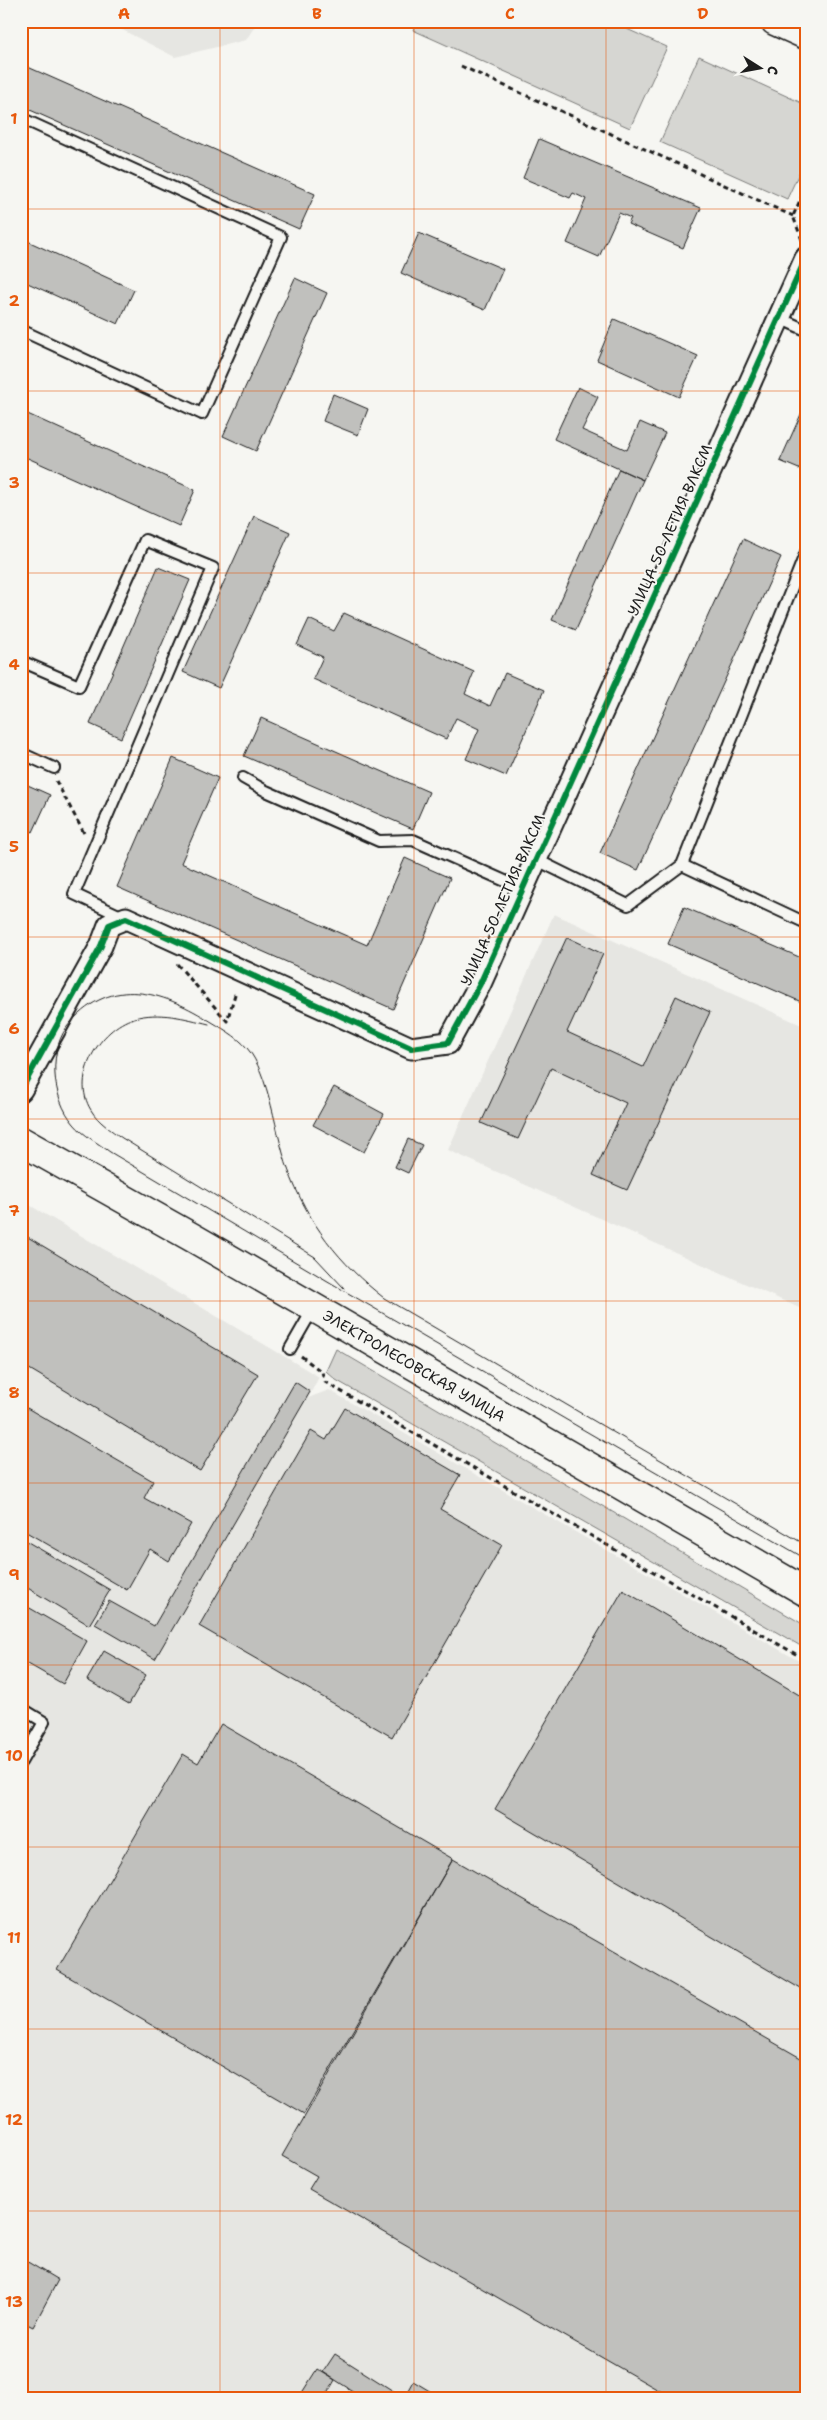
<svg xmlns="http://www.w3.org/2000/svg" width="827" height="2420" viewBox="0 0 827 2420" font-family="'Shantell Sans',sans-serif">
  <style>
    .built { fill: #e6e6e2 }
    .green { fill: #d6d6d2; stroke: #797977 }
    .building { fill: #c0c0bd; stroke: #1c1c1c }
    .lines { fill: none; stroke-linecap: round; stroke-linejoin: round }
    .lane-casing { stroke: #1c1c1c; stroke-width: 14 }
    .street-casing { stroke: #1c1c1c; stroke-width: 25 }
    .primary-casing { stroke: #1c1c1c; stroke-width: 31 }
    .highway-casing { stroke: #1c1c1c; stroke-width: 31 }
    .path { stroke: #1c1c1c; stroke-width: 3; stroke-dasharray: 5 4; stroke-linecap: butt }
    .lane { stroke: #f6f6f2; stroke-width: 10 }
    .street { stroke: #f6f6f2; stroke-width: 21 }
    .primary { stroke: #f6f6f2; stroke-width: 28 }
    .highway { stroke: #f6f6f2; stroke-width: 28 }
    .tram { stroke: #1c1c1c; stroke-width: 1 }
    .cycleway-casing { stroke: #f6f6f2; stroke-width: 9 }
    .cycleway { stroke: #00873e; stroke-width: 6 }
    .grid { fill: none; stroke: #e8590c; stroke-width: 1; stroke-opacity: 0.55 }
    .labels { text-anchor: middle; dominant-baseline: central; stroke-width: 4; stroke-linejoin: round; paint-order: stroke }
    .street-label { font-size: 15px; fill: #1c1c1c; stroke: #f6f6f2 }
    .neatline { fill: none; stroke: #e8590c; stroke-width: 2 }
    .grid-label { font-size: 16px; text-anchor: middle; font-weight: bold; fill: #e8590c }
  </style>
  <rect width="100%" height="100%" fill="#f6f6f2"/>
  <filter id="ink" filterUnits="userSpaceOnUse"><feTurbulence type="fractalNoise" baseFrequency=".02" numOctaves="2"/><feDisplacementMap in="SourceGraphic" scale="10" xChannelSelector="R" yChannelSelector="G"/><feConvolveMatrix kernelMatrix="1 2 1 2 8 2 1 2 1" color-interpolation-filters="sRGB"/></filter>
  <g filter="url(#ink)">
    <path class="built" d="M105,21H258L246,40L175,57Z
      M554,914L806,1027V1311L448,1150Z
      M21,1200L319,1377L308,1398L329,1390L806,1665V2399H21Z"/>
    <path class="green" d="M417,21H609L667,47L630,128L413,30Z
      M699,56L806,105V158L787,199L660,142Z
      M336,1349L806,1626V1649L336,1380L326,1371Z"/>
    <path class="building" d="M21,64L315,194L299,229L21,106Z
      M539,139L701,208L683,248L628,224L631,218L619,213L599,257L567,243L586,199L573,193L570,198L523,178Z
      M419,233L503,269L485,310L401,273Z
      M21,238L134,290L118,324L21,280Z
      M295,278L327,293L256,451L223,436Z
      M614,319L698,356L679,397L597,360Z
      M578,387L598,397L582,430L627,450L640,422L665,433L643,480L554,439Z
      M333,394L368,409L358,435L323,421Z
      M806,403V472L780,461Z
      M21,411L195,490L179,526L21,455Z
      M619,469L643,480L576,630L552,620Z
      M254,516L290,532L219,688L183,672Z
      M743,539L781,557L638,870L600,853Z
      M158,567L190,580L121,738L90,724Z
      M344,613L474,672L465,694L490,706L505,673L544,690L506,776L466,759L479,729L456,718L446,739L313,679L323,657L297,645L309,619L334,631Z
      M261,718L429,792L413,829L244,756Z
      M173,758L218,778L181,863L367,945L405,858L450,878L393,1009L117,887Z
      M21,782L50,795L33,832L21,826Z
      M684,907L806,960V1004L668,944Z
      M567,937L603,954L567,1032L643,1067L676,996L710,1012L627,1190L593,1175L626,1103L551,1068L518,1139L481,1123Z
      M334,1087L384,1114L364,1152L313,1125Z
      M408,1139L422,1145L408,1173L395,1167Z
      M21,1233L258,1374L200,1471L21,1364Z
      M295,1382L310,1392L155,1659L95,1624L109,1601L154,1626Z
      M27,1408L153,1481L144,1498L191,1524L169,1561L150,1549L127,1590L21,1529V1418Z
      M345,1408L460,1475L440,1509L502,1545L392,1737L199,1626L311,1431L326,1440Z
      M21,1538L110,1590L89,1625L21,1584Z
      M623,1590L806,1699V1992L495,1809Z
      M21,1603L87,1641L63,1684L21,1660Z
      M104,1651L146,1675L129,1704L87,1680Z
      M221,1724L453,1859L304,2114L57,1970L183,1754L198,1763Z
      M453,1859L806,2061V2399H674L309,2189L317,2176L282,2156Z
      M26,2261L58,2280L33,2327L21,2321V2270Z
      M335,2354L398,2394L395,2399H365L323,2372Z
      M317,2369L335,2380L324,2399H298Z
      M413,2381L443,2399H403Z"/>
    <g class="lines">
      <g class="lane-casing">
        <path id="lane" d="M21,118L281,237L202,414L21,330
          M779,318L806,330
          M21,661L79,686L145,540L213,568L74,894L123,917
          M21,753L54,768
          M243,778L266,791L379,841L413,840L523,889
          M535,859L628,905L682,865L806,923
          M682,865L806,552
          M290,1349L313,1309
          M21,1708L44,1722L21,1762"/>
      </g>
      <g class="street-casing">
        <path id="street" d="M21,1090L101,946L109,925L126,918L411,1048L448,1043L480,984L806,258"/>
      </g>
      <g class="primary-casing">
        <path id="primary" d="M21,1141L195,1239L806,1592"/>
      </g>
      <g class="highway-casing">
        <path id="highway" d="M775,21L806,35"/>
      </g>
      <path class="path" d="M461,66L793,216
        M802,240L793,216L806,187
        M56,781L84,833
        M177,964L227,1021L236,991
        M301,1356L322,1372L325,1382L806,1660"/>
      <use href="#lane" class="lane"/>
      <use href="#street" class="street"/>
      <use href="#primary" class="primary"/>
      <use href="#highway" class="highway"/>
      <path class="tram" d="M209,1024C185,1018 159,1011 134,1018C100,1028 70,1077 91,1110C98,1122 111,1130 122,1138L315,1257L344,1288
        M806,1545L384,1298C340,1264 307,1222 288,1169C276,1137 269,1073 247,1048C237,1036 220,1027 207,1019C161,991 112,976 71,1022C47,1048 51,1098 74,1124C83,1135 98,1143 110,1152L348,1293L806,1559"/>
      <g class="cycleway-casing">
        <path id="cycleway" d="M21,1090L101,946L109,925L126,918L411,1048L448,1043L480,984L806,258"/>
      </g>
      <use href="#cycleway" class="cycleway"/>
    </g>
  </g>
  <path class="grid" d="M220,21V2399M414,21V2399M606,21V2399M21,209H806M21,391H806M21,573H806M21,755H806M21,937H806M21,1119H806M21,1301H806M21,1483H806M21,1665H806M21,1847H806M21,2029H806M21,2211H806"/>
  <g class="labels">
    <g class="street-label">
      <text transform="translate(670 530) rotate(-66)">УЛИЦА 50-ЛЕТИЯ ВЛКСМ</text>
      <text transform="translate(503 900) rotate(-66)">УЛИЦА 50-ЛЕТИЯ ВЛКСМ</text>
      <text transform="translate(414 1366) rotate(30)">ЭЛЕКТРОЛЕСОВСКАЯ УЛИЦА</text>
    </g>
  </g>
  <rect width="827" height="2420" fill="none" stroke="#f6f6f2" stroke-width="55"/>
  <g transform="translate(760 68) rotate(101)" stroke="#f6f6f2" stroke-width="4" paint-order="stroke">
  <path d="M0-4L9 19L0 12L-9 19Z" fill="#1c1c1c"/>
  <text y="-8" font-size="14" font-weight="bold" text-anchor="middle" fill="#1c1c1c">С</text>
  </g>
  <rect x="28" y="28" width="772" height="2364" class="neatline"/>
  <g class="grid-label">
    <text x="124" y="19">A</text>
    <text x="317" y="19">B</text>
    <text x="510" y="19">C</text>
    <text x="703" y="19">D</text>
    <text x="14" y="124">1</text>
    <text x="14" y="306">2</text>
    <text x="14" y="488">3</text>
    <text x="14" y="670">4</text>
    <text x="14" y="852">5</text>
    <text x="14" y="1034">6</text>
    <text x="14" y="1216">7</text>
    <text x="14" y="1398">8</text>
    <text x="14" y="1580">9</text>
    <text x="14" y="1761">10</text>
    <text x="14" y="1943">11</text>
    <text x="14" y="2125">12</text>
    <text x="14" y="2307">13</text>
  </g>
</svg>
